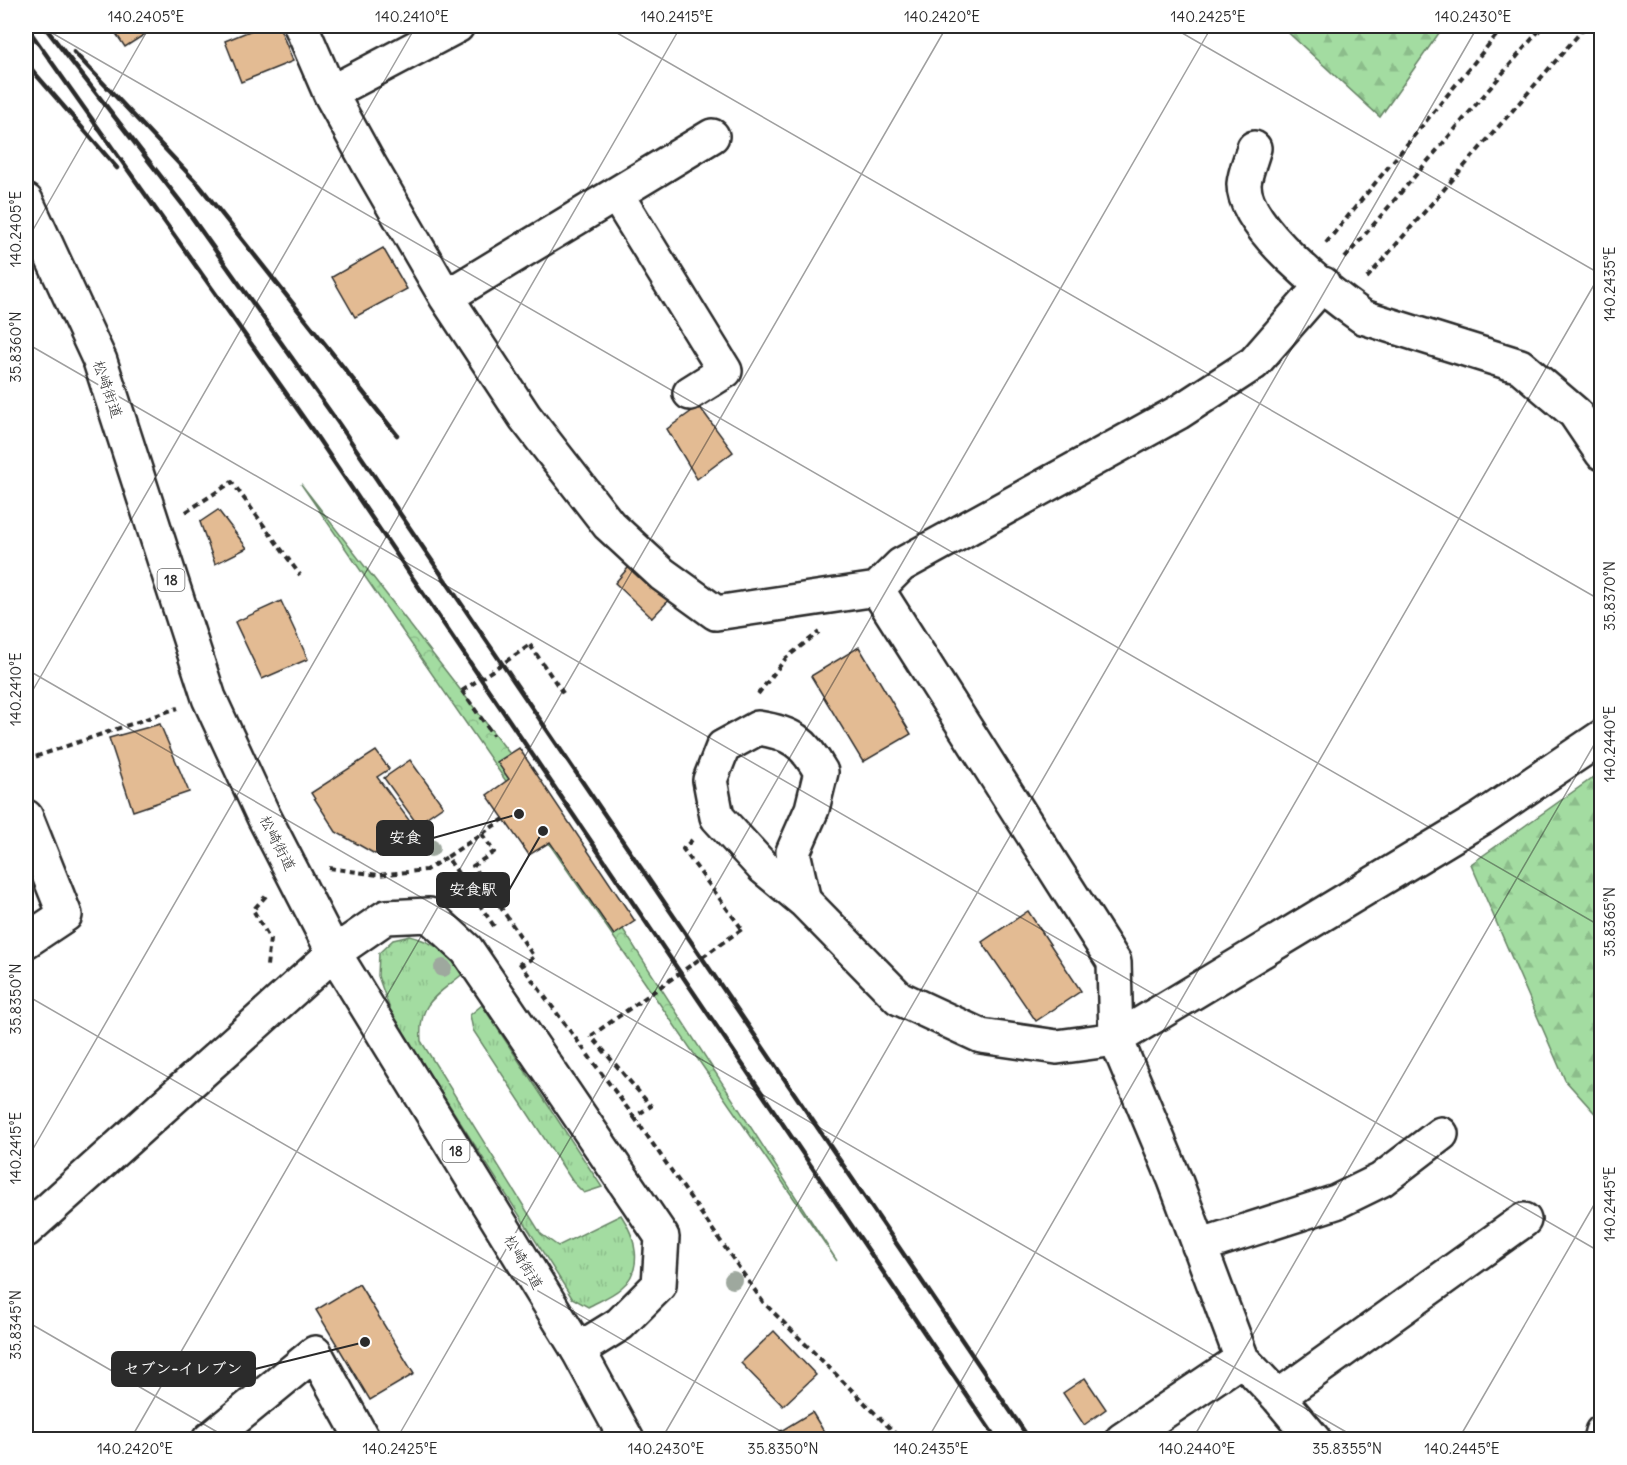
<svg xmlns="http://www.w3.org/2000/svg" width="1627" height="1465" viewBox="0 0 1627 1465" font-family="Delius,'Klee One',sans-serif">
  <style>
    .grass { fill: url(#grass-tufts); stroke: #678466; stroke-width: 1.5 }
    .forest { fill: url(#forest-firs); stroke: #678466; stroke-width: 1.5 }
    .park { fill: url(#park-crowns); stroke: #678466; stroke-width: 1.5 }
    .building { fill: #e3bb93; stroke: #2b2b2b; stroke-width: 1.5 }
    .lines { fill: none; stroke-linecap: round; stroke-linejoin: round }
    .minor-casing { stroke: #2b2b2b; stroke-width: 38 }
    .major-casing { stroke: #2b2b2b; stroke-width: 38 }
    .path { stroke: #2b2b2b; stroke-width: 4; stroke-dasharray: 6 4.5; stroke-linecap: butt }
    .minor { stroke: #fff; stroke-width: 33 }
    .major { stroke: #fff; stroke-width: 33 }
    .rail { stroke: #2b2b2b; stroke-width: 4.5 }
    .path-bridge { stroke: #2b2b2b; stroke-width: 4; stroke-dasharray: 6 4.5; stroke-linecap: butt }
    .tree { fill: #9ea89e }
    .ticks { fill: none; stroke: #2b2b2b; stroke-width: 1.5; stroke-opacity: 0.45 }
    .labels { text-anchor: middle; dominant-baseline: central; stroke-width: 6; stroke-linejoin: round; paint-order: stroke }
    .shield { fill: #fff; stroke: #6b6b6b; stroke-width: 1.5 }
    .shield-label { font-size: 14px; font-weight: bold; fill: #2b2b2b }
    .street-label { font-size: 15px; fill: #2b2b2b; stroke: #fff }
    .leader { fill: none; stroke: #2b2b2b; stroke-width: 2 }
    .callout-dot { fill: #2b2b2b; stroke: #fff; stroke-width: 2 }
    .callout { fill: #2b2b2b; stroke: #2b2b2b; stroke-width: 2 }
    .callout-label { font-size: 16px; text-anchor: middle; font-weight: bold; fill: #fff }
    .neatline { fill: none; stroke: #2b2b2b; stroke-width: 2 }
    .ticks-label { font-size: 15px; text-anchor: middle; fill: #2b2b2b }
  </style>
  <defs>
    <pattern id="grass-tufts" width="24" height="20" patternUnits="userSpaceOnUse" patternTransform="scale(1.5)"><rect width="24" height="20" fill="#a3dca1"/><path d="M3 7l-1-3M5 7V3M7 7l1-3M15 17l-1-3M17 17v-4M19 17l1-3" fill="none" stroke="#8cbd8b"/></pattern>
    <pattern id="forest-firs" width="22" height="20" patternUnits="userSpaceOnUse" patternTransform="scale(1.5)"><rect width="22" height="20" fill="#a3dca1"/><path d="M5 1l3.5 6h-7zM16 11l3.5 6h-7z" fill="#8cbd8b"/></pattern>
    <pattern id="park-crowns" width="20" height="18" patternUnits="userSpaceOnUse" patternTransform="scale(1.5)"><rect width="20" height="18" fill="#a3dca1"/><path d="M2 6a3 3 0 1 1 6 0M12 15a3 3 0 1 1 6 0" fill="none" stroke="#8cbd8b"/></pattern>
  </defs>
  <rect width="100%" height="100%" fill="#fff"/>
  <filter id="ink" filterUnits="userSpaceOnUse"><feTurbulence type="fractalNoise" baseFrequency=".0167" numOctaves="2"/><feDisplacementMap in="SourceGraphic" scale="12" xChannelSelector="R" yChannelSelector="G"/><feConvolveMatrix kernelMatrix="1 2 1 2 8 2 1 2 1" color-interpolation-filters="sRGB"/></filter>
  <g filter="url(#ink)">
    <path class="grass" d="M410,936C433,942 450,953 465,972C437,996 418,1001 421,1041L541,1234L558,1246L621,1215C635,1236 645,1269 621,1288C612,1296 599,1301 588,1307L572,1298L392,1015L378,976L379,953L393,940Z
      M482,1005L602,1187L584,1193L573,1182L473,1030L470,1015Z"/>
    <path class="forest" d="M1281,26H1444L1380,117Z
      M1601,772V1120L1565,1080L1471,864Z"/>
    <path class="park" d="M301,484L510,754L837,1261Z"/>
    <path class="building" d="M111,26H146L150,31L125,47Z
      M262,26H279L293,61L241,82L225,41Z
      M383,248L407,289L355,317L332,277Z
      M699,406L733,452L697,479L667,429Z
      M218,510L247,548L215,564L200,522Z
      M634,561L672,597L652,618L615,583Z
      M281,601L308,659L262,679L235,622Z
      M859,647L911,734L863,762L811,676Z
      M160,724L189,792L133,811L109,738Z
      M519,748L635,921L614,935L550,842L529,855L487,795L509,779L497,762Z
      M376,751L389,769L377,777L414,827L375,854L336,832L311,793Z
      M410,760L443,806L417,824L384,778Z
      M1028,911L1081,991L1036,1021L982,942Z
      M359,1284L414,1374L370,1400L316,1310Z
      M774,1331L816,1375L783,1406L741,1363Z
      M1085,1378L1106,1409L1084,1425L1063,1393Z
      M812,1412L829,1440H766Z"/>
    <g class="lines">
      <g class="minor-casing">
        <path id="minor" d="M301,26L330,93L369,164L446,297L525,417L609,525L662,574L716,613L877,589L901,565L1179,412L1254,363L1323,284
          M330,93L457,26
          M1254,148C1251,159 1245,173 1244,184C1243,227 1330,294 1363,317L1520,366L1575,413L1602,453
          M616,194L725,371L690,393
          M446,297L712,136
          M877,589L1114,962L1116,1039L1175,1180L1242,1359L1278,1397L1314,1440
          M758,728C792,733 804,742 821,772L812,809L793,852L804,901L763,867L717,817L710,780L723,747Z
          M26,817L65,915L26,941
          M804,901L899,998L981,1036L1057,1047L1116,1039L1482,818L1602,737
          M26,1230L334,953L386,917L429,915L467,950L662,1237L659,1285L620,1324L578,1350
          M1199,1246L1336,1202L1381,1180L1441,1134
          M1278,1397L1524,1220
          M209,1440L315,1353L363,1440
          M1122,1440L1242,1359
          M1600,1440L1602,1432"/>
      </g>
      <g class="major-casing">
        <path id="major" d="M26,201L100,361L209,698L264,817L334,953L578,1350L627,1440"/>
      </g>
      <path class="path" d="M1326,243L1504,26
        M1345,258L1543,26
        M1367,278L1586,26
        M186,512L232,482L300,575
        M530,645L565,696
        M462,691L493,735
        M758,694L786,658L819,632
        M26,760L178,708
        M482,834L494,852L473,866L534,957L522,965
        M692,840L683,849L742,929
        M329,868L378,875L426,870L447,857
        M266,896L253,910L270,939L267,966
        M494,926L447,857L504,819
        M519,962L634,1117L651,1106L591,1036
        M634,1117L763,1302L902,1440"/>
      <use href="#minor" class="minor"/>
      <use href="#major" class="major"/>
      <path class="rail" d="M26,26L315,434L997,1440
        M44,26L183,205L339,424L1030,1440
        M74,52L199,185L397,435
        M26,63L117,168"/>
      <path class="path-bridge" d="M462,691L530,645
        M591,1036L742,929"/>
    </g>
    <g class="tree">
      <circle cx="431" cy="848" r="9"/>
      <circle cx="443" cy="968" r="9"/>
      <circle cx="733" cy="1280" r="9"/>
    </g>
  </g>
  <path class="ticks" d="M40,26L1602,927M605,26L1602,601M1170,26L1602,275M26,242L150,26M26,343L1602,1253M26,669L1360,1440M26,702L416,26M26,995L796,1440M26,1161L681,26M26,1321L231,1440M130,1440L947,26M396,1440L1212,26M661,1440L1478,26M927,1440L1602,271M1192,1440L1602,731M1458,1440L1602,1191"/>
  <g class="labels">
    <g class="shield">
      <rect x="157.5" y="569" width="27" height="22" rx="4.5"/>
      <rect x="442.5" y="1140" width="27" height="22" rx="4.5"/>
    </g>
    <g class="shield-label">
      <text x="171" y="580">18</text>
      <text x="456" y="1151">18</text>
    </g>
    <g class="street-label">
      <text transform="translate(108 389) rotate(71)">松崎街道</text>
      <text transform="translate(278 843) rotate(63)">松崎街道</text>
      <text transform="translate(524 1262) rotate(59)">松崎街道</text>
    </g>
  </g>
  <path class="leader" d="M519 814L433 838M543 831L509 890M365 1342L255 1369"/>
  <g class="callout-dot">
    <circle cx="519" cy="814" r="6"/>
    <circle cx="543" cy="831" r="6"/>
    <circle cx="365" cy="1342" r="6"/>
  </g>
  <g class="callout">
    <rect x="377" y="821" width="56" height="34" rx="6"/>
    <rect x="437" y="873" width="72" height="34" rx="6"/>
    <rect x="112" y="1352" width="143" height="34" rx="6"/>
  </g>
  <g class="callout-label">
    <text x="405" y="843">安食</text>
    <text x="473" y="895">安食駅</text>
    <text x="183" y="1374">セブン-イレブン</text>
  </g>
  <rect width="1627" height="1465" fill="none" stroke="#fff" stroke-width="66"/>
  <rect x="33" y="33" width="1561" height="1399" class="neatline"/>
  <g class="ticks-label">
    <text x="146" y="22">140.2405°E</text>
    <text x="412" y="22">140.2410°E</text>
    <text x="677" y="22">140.2415°E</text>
    <text x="942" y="22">140.2420°E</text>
    <text x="1208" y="22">140.2425°E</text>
    <text x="1473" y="22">140.2430°E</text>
    <text transform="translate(16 229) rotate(-90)" y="5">140.2405°E</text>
    <text transform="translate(1610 284) rotate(-90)" y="5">140.2435°E</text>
    <text transform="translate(16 347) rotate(-90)" y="5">35.8360°N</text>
    <text transform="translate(1610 596) rotate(-90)" y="5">35.8370°N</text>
    <text transform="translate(16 689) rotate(-90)" y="5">140.2410°E</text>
    <text transform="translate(1610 744) rotate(-90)" y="5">140.2440°E</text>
    <text transform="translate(1610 922) rotate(-90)" y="5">35.8365°N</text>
    <text transform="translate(16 999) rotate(-90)" y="5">35.8350°N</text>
    <text transform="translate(16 1148) rotate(-90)" y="5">140.2415°E</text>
    <text transform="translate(1610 1204) rotate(-90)" y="5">140.2445°E</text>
    <text transform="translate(16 1325) rotate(-90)" y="5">35.8345°N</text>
    <text x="135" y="1454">140.2420°E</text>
    <text x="400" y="1454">140.2425°E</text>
    <text x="666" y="1454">140.2430°E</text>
    <text x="783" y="1454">35.8350°N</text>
    <text x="931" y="1454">140.2435°E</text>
    <text x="1197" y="1454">140.2440°E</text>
    <text x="1347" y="1454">35.8355°N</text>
    <text x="1462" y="1454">140.2445°E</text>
  </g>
</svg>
